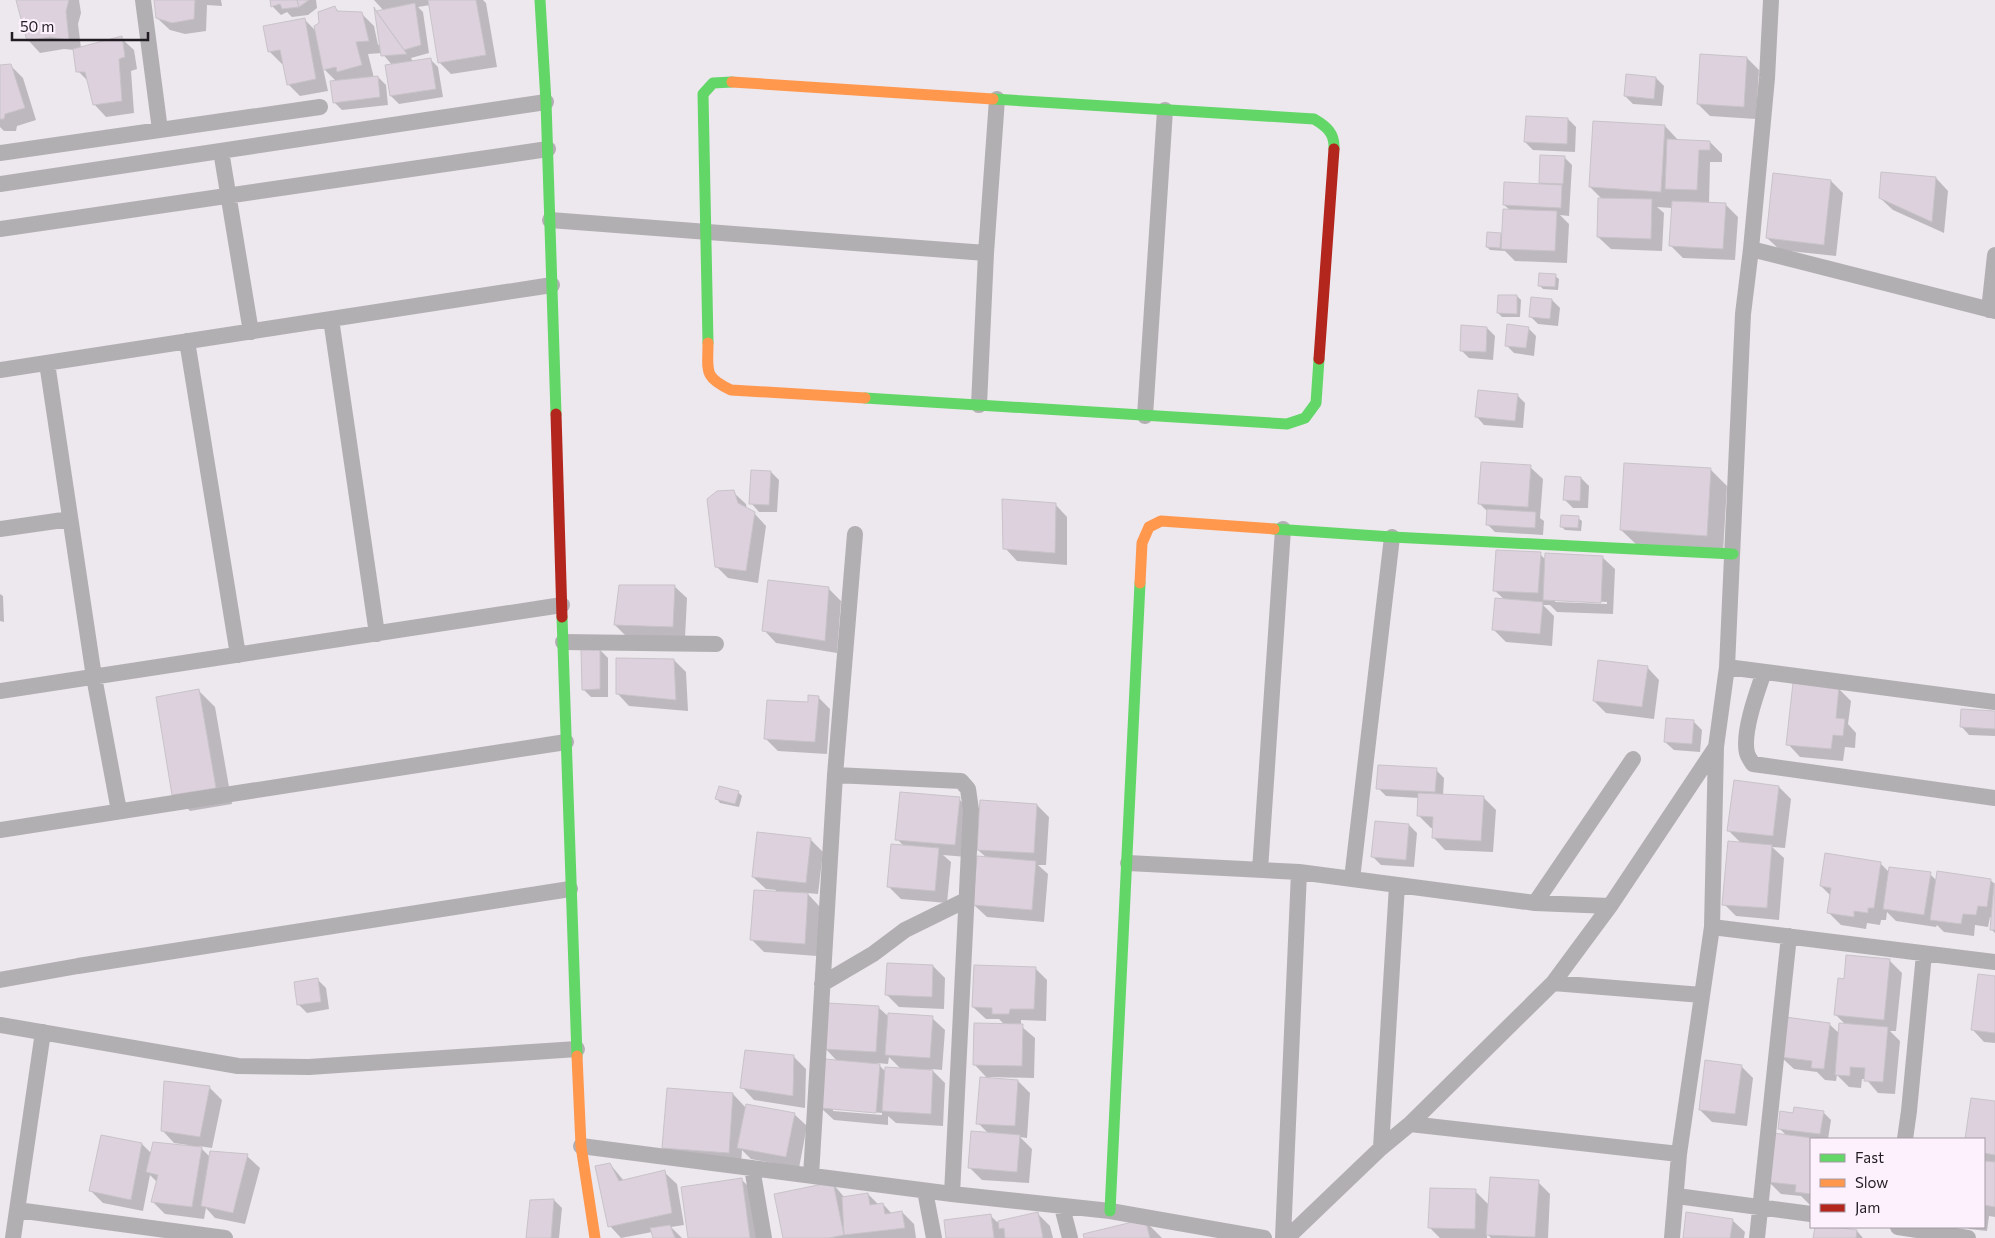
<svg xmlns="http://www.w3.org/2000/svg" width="1995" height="1238" viewBox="0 0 1995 1238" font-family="Commissioner,sans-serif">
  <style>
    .shadow { fill: #0003; fill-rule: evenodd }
    .building { fill: #ddd1de; stroke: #c8c3c9 }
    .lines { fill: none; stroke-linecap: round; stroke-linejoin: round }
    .street { stroke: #b2afb2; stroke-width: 16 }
    .fast { stroke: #63d668; stroke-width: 11 }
    .slow { stroke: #ff974d; stroke-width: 11 }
    .jam { stroke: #b3261e; stroke-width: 11 }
  </style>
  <rect width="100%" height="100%" fill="#ede7ee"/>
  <path class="shadow" d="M18,0H79L81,13L78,24L81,48L121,38L134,50L137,69L131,71L134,113L106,117L94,104L89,82L78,71L75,50L64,49L40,53L28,40Z
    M155,0H221L222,6L207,5L206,31L185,34L170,30L157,18Z
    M271,0H316L317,8L308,15L292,17L287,12L281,15L273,7Z
    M374,0H483L486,3L497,67L451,74L439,62L430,5L418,7L423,12L429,53L411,58L413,62L430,59L438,67L443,97L399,104L391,96L392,65L382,53L368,54L374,78L378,77L386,85L388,105L342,110L334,102L337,82L323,68L328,91L300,96L288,84L284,63L282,64L269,51L304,19L316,31L335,8L340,13H361L374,26L378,45L380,44L384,11Z
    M1747,58L1759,70L1756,119L1710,116L1698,104Z
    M11,66L23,78L36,120L17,126L16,131H4L0,127V67Z
    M1656,78L1664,86L1662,106L1633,104L1625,96Z
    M1568,119L1576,127L1575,152L1533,150L1525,142Z
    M1665,126L1679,141L1710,142L1722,154V162H1710L1709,204H1725L1738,217L1735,260L1683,258L1670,245L1672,208L1657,207L1664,213L1662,251L1611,249L1598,237L1602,199L1590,187Z
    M1541,156L1564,157L1572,165L1569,216L1560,215L1569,224L1567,263L1515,261L1505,251L1490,250L1487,247L1501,234L1503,237L1510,210L1504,205L1540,185Z
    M1936,178L1948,191L1944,233L1893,210L1880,198Z
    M1831,181L1843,193L1836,256L1780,250L1767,238Z
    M1555,276L1559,279L1558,290L1543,289L1539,285Z
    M1517,296L1521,300L1520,317H1502L1498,313Z
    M1552,300L1560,308L1558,326L1538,324L1530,316Z
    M1487,328L1495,336L1493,360L1469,358L1461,350Z
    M1528,328L1536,336L1534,356L1514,353L1506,345Z
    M1517,395L1525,403L1523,428L1484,425L1476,416Z
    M1530,467L1543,479L1540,518L1544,521L1543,535L1495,532L1487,524L1488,512L1480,504Z
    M1710,469L1727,486L1723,552L1638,546L1621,530Z
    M771,472L779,480L777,512H759L751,503Z
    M1581,478L1589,486L1588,508H1573L1565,500Z
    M733,492L746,504L747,510L754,513L766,526L758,583L728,578L716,566Z
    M1055,504L1067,517V565L1017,561L1005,548Z
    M1578,518L1582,521L1581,531L1565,530L1562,527Z
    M1540,554L1546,560L1602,557L1615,569L1613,614L1557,612L1550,605H1543L1554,616L1552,646L1506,642L1493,629L1505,600L1494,590ZM1555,599L1607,602V604L1555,602Z
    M674,586L687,598L685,638L627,637L615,625Z
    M828,588L841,601L837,653L776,643L764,630Z
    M0,594L3,596L4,622L0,621Z
    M600,650L608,658V697H591L583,689Z
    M674,660L686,672L688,711L629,706L617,693Z
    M1647,667L1659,680L1654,719L1606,713L1594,701Z
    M1838,688L1851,701L1848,724L1856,733L1855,748L1845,747L1843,761L1800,757L1788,744Z
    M199,691L215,707L232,804L190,811L174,795Z
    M818,697L830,709L827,754L778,751L765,738Z
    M1995,713V736L1969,735L1961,726Z
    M1693,721L1702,730L1700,752L1674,750L1665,742Z
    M1436,770L1444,778L1443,796L1484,798L1496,810L1493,852L1445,850L1433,837V828H1431L1418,815L1419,798L1386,796L1378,788Z
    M1779,787L1791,799L1785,848L1772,847L1784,858L1779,920L1736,916L1724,904L1742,844L1729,831Z
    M738,792L742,796L739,807L720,803L717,799Z
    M959,799L971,811L967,857L943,855L951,862L947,903L901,899L889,887L904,846L897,839Z
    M1037,805L1049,817L1046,865H1038L1048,874L1044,922L987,917L974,905L987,858L978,850Z
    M1409,825L1417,833L1414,867L1381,865L1373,857Z
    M810,839L823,852L818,894L807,893L820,907L817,956L764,952L752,940L776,890L766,889L753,877Z
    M1880,863L1889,872L1930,874L1937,881L1990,880L1995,884V933L1991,929L1993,918L1990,917L1988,927L1975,925L1974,936L1944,932L1937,925L1936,927L1896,921L1887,912L1886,920H1881L1880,925L1867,923L1866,929L1841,925L1829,913L1831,896L1821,886Z
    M1889,960L1902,973L1896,1031H1890L1900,1041L1895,1094L1878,1093L1866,1079H1862L1861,1088L1849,1087L1837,1075L1836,1081L1825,1080L1817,1072L1794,1069L1781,1057L1829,1024L1840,1034L1846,1025L1836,1015L1845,980Z
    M933,966L945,978L944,1009L899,1007L887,995Z
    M1035,968L1047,980L1046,1021L1021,1020V1026L1035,1038L1034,1078L990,1077V1079L1018,1081L1030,1093L1027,1138L1020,1137L1032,1149L1029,1183L982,1180L970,1168L989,1134L978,1123L988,1079L974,1064L1005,1025L999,1019H986L973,1007Z
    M1995,978V1043L1984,1042L1972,1029Z
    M318,980L326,988L329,1009L307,1013L299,1005Z
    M879,1008L889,1017L932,1018L945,1030L942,1070L931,1069L945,1083L943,1126L896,1123L888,1116V1125L834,1120L821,1108L838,1062L825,1048ZM889,1057L901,1069L886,1072L877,1063L888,1064ZM833,1108L882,1113V1115L833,1111Z
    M794,1057L806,1069L805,1108L754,1100L742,1087Z
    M1741,1066L1753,1078L1747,1126L1712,1122L1700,1110Z
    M210,1088L222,1100L212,1148L199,1146L211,1158L247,1156L260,1168L245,1224L215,1218L206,1208L204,1219L165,1214L152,1201L157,1182L150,1175L143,1211L103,1203L90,1190L102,1136L142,1144L152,1154L188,1147V1145L174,1143L162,1130Z
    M733,1094L746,1108L794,1114L807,1126L799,1168L751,1159L742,1150L741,1165L676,1160L664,1148Z
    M1972,1099L1995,1102V1217L1989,1216L1987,1231L1969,1229L1967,1227H1984V1139H1966Z
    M1823,1112L1831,1120L1828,1139H1811V1204H1809L1801,1196L1781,1194L1769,1182L1787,1136L1779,1128L1794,1114Z
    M610,1164L624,1181L664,1172L677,1184L684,1225L671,1227L682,1238H654L652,1232L621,1238L610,1226Z
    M742,1180L758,1196L764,1238H689Z
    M1538,1182L1550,1194L1548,1238H1491L1487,1234V1238H1440L1430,1228L1475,1191L1489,1205Z
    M833,1184L845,1198L868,1194L879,1205L883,1204L892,1214L902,1212L914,1224L916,1238H785Z
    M554,1200L562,1208L559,1238H527Z
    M1038,1214L1050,1226L1053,1238H947L991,1216L997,1222Z
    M1732,1220L1745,1232L1744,1238H1684Z
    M1145,1221L1162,1238H1085Z
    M1816,1227L1857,1231L1863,1238H1814Z"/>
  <path class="building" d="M16,0H69L66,11L69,40L50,37L27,41Z
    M154,0H195L194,19L172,23L156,18Z
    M270,0H297L299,7L282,9L280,4L271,7Z
    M297,0H309L299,7Z
    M428,0H476L486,55L438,63Z
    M415,3L421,45L404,50L376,11Z
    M335,6L337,11L362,12L369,41L356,42L362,65L337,72L336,67L323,70L314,26L319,23L318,12Z
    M374,7L376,11L407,54L381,56Z
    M305,18L316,79L287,85L280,50L268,52L263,26Z
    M122,36L125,57L119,59L122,101L93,105L85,72H76L73,49Z
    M1700,54L1747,57L1744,107L1697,104Z
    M431,58L436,89L390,96L385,65Z
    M11,64L25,108L5,114L4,119H0V65Z
    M1626,74L1656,77L1654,99L1624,96Z
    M378,76L380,97L333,103L330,81Z
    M1526,116L1568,118L1567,144L1524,142Z
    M1593,121L1665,125L1661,192L1589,187Z
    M1667,139L1710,141V150H1699L1697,190L1665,189Z
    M1540,155L1565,156L1563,184L1539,183Z
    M1881,172L1936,177L1932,222L1879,198Z
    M1773,173L1831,180L1824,245L1766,238Z
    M1504,182L1562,185L1561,208L1503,205Z
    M1598,198L1652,199L1651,239L1597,237Z
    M1672,201L1726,203L1723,249L1669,246Z
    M1503,209L1557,211L1555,251L1501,249Z
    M1487,232L1501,233L1500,248L1486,247Z
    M1539,273L1556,274L1555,287L1538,286Z
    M1498,295H1517V314L1497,313Z
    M1531,297L1552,299L1550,319L1529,317Z
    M1507,324L1529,327L1526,348L1505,346Z
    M1461,325L1487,327L1486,352L1460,351Z
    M1478,390L1518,394L1515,421L1475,417Z
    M1481,462L1531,465L1528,507L1478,504Z
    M1624,463L1711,468L1707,536L1620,530Z
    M751,470L771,471L769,505L749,504Z
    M1565,476L1581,477L1580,501L1563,500Z
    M734,490L738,503L755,512L746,571L715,567L707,499L717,491Z
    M1002,499L1056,503L1055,553L1003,549Z
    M1487,509L1536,512L1535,528L1486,525Z
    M1561,515L1579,516L1578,528L1560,527Z
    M1496,550L1541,552L1538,593L1493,591Z
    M1545,553L1603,556L1601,603L1543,600Z
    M768,580L829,587L825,641L762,631Z
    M619,585H675L673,627L614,625Z
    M1495,598L1543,602L1540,634L1492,630Z
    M581,649H600V689L582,690Z
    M616,658L674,659L676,700L616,694Z
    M1598,660L1648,666L1642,707L1593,701Z
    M1793,683L1839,687L1836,718L1845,719L1843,736L1833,735L1831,749L1786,745Z
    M199,689L216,788L172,795L156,697Z
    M808,695L819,696L815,742L764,739L767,700L808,702Z
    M1961,709L1995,711V729L1960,727Z
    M1666,718L1694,720L1692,744L1664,742Z
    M1378,765L1437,768L1435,792L1376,789Z
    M1734,780L1779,786L1773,836L1727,831Z
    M719,786L739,791L735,804L715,799Z
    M900,792L960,797L955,845L895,840Z
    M1418,793L1484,796L1481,841L1432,838L1433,817L1417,816Z
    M980,800L1037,804L1034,853L977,850Z
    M1375,821L1409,824L1406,860L1371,857Z
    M757,832L811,838L806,883L752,877Z
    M1728,841L1772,845L1767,908L1722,905Z
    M891,844L939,848L935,891L887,887Z
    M1825,853L1881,862L1874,908H1868V913L1854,911V917L1827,913L1831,888L1820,886Z
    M977,856L1036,861L1032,910L973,905Z
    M1889,867L1931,872L1924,915L1883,909Z
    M1937,871L1991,879L1987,907L1978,906L1976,915L1963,914L1961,924L1930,920Z
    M1994,884H1995V930H1990Z
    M754,890L808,893L805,944L750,940Z
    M1846,955L1890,959L1884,1020L1834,1015L1838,978L1844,979Z
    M887,963L933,965L932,997L885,995Z
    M974,965L1036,967L1034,1009H1010L1009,1014H992V1008L972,1007Z
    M1978,974L1995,976V1033L1971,1030Z
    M318,978L321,1002L297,1005L294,982Z
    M827,1003L879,1006L876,1052L823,1049Z
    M888,1013L933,1016L930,1058L885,1055Z
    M1785,1017L1830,1023L1824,1069L1811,1068L1812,1061L1780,1057Z
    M974,1023L1023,1024L1022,1066L973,1065Z
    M1839,1023L1888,1027L1883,1082L1864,1081L1865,1068L1850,1067V1076L1835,1075Z
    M745,1050L794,1055L793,1096L740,1088Z
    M825,1059L880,1064L876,1113L820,1108Z
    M1705,1060L1742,1065L1735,1114L1699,1110Z
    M885,1067L933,1070L931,1114L882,1111Z
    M980,1077L1018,1080L1015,1126L976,1124Z
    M164,1081L210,1086L200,1137L161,1131Z
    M667,1088L733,1093L729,1153L662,1148Z
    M1971,1098L1995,1101V1155L1984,1153V1139H1965Z
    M746,1104L795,1113L786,1157L737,1148Z
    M1794,1107L1824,1111L1820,1134L1778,1129L1780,1111L1793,1113Z
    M971,1131L1020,1135L1017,1172L968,1168Z
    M1773,1133L1821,1139H1811V1194L1795,1192L1796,1185L1768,1182Z
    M101,1135L142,1143L131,1200L89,1191Z
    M153,1142L202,1147L192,1207L151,1202L158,1175L146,1172Z
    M210,1151L248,1154L233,1213L201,1206Z
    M1984,1161L1995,1162V1207L1984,1205Z
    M610,1163L619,1181L665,1170L672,1213L608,1227L595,1166Z
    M1490,1177L1539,1180L1535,1237L1486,1235Z
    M742,1178L750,1238H688L681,1187Z
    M833,1182L844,1235L829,1238H783L774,1194Z
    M1430,1188L1476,1189L1475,1229L1428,1228Z
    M868,1193L870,1205L883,1203L885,1214L902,1211L905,1228L844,1235L842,1197Z
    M554,1199L551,1238H526L530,1200Z
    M1038,1212L1043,1238H1005L1004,1228L999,1229L998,1221Z
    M1686,1212L1733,1219L1730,1238H1683Z
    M991,1214L994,1238H946L944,1220Z
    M1145,1219L1150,1238H1084L1083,1234Z
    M670,1225L675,1238H653L650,1228Z
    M1815,1227H1834L1857,1230L1856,1238H1813Z"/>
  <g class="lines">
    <path class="street" d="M143,0L160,130
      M221,151L251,332
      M0,153L320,107
      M0,184L546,102
      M550,220L986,253
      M0,229L548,149
      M1751,249L1995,311
      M1989,310L1995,255
      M331,319L377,634
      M187,341L238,655
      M47,363L94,677L119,811
      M0,370L552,285
      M979,405L986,253L997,99
      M1145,416L1165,110
      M0,529L70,519
      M563,642L716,644
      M1727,667L1995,702
      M1764,672C1757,692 1742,733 1747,753C1748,757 1751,761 1753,764L1995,798
      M0,691L562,605
      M835,775L961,781L968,789L971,810L952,1194
      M0,830L566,742
      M1128,863L1299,872L1535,903L1610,906
      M1260,870L1283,529
      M1352,879L1392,537
      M1535,903L1633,759
      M1712,927L1995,962
      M0,980L78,966L570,889
      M1553,983L1702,995
      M822,984L873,954L905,930L966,900
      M0,1025L238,1066L309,1067L577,1049
      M1410,1124L1679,1154
      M1905,1139L1909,1111L1924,954
      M581,1146L952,1194L1110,1211L1264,1238
      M1381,1148L1397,885
      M752,1168L764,1238
      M811,1176L835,775L855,534
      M925,1191L934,1238
      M1677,1196L1811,1214
      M1062,1207L1070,1238
      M17,1210L225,1238
      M1898,1227L1968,1238
      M13,1238L43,1032
      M1283,1238L1299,872
      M1287,1238L1381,1148L1410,1124L1553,983L1610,906L1716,747
      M1672,1238L1679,1154L1712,927L1716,747L1727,667L1743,314L1751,249L1767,78L1771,0
      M1757,1238L1789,936"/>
    <path class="fast" d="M540,0L546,102L556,414
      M993,99L1314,119C1326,126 1335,133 1334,149
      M708,343L703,94L713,83L732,82
      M865,398L1287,424L1305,418L1316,403L1319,359
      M1274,529L1392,537L1733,554
      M562,617L577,1056
      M1110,1211L1140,583"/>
    <path class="slow" d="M732,82L993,99
      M708,343C708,371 703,377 731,390L865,398
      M1140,583L1142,543L1149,527L1161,521L1274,529
      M577,1056L581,1146L595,1238"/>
    <path class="jam" d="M1319,359L1334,149
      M556,414L562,617"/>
  </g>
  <rect x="1810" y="1138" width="175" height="90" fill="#fef1fe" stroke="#a59ca6"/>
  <rect x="1820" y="1154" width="25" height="8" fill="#63d668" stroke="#a59ca6"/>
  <text x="1855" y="1163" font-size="15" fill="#201c21">Fast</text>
  <rect x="1820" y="1179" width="25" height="8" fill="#ff974d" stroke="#a59ca6"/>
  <text x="1855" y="1188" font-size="15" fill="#201c21">Slow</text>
  <rect x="1820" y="1204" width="25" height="8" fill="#b3261e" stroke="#a59ca6"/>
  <text x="1855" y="1213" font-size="15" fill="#201c21">Jam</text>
  <path d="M12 32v8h136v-8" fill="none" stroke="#201c21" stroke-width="2.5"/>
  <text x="20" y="32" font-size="15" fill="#201c21" stroke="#fef1fe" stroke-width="4" paint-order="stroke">50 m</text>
</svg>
